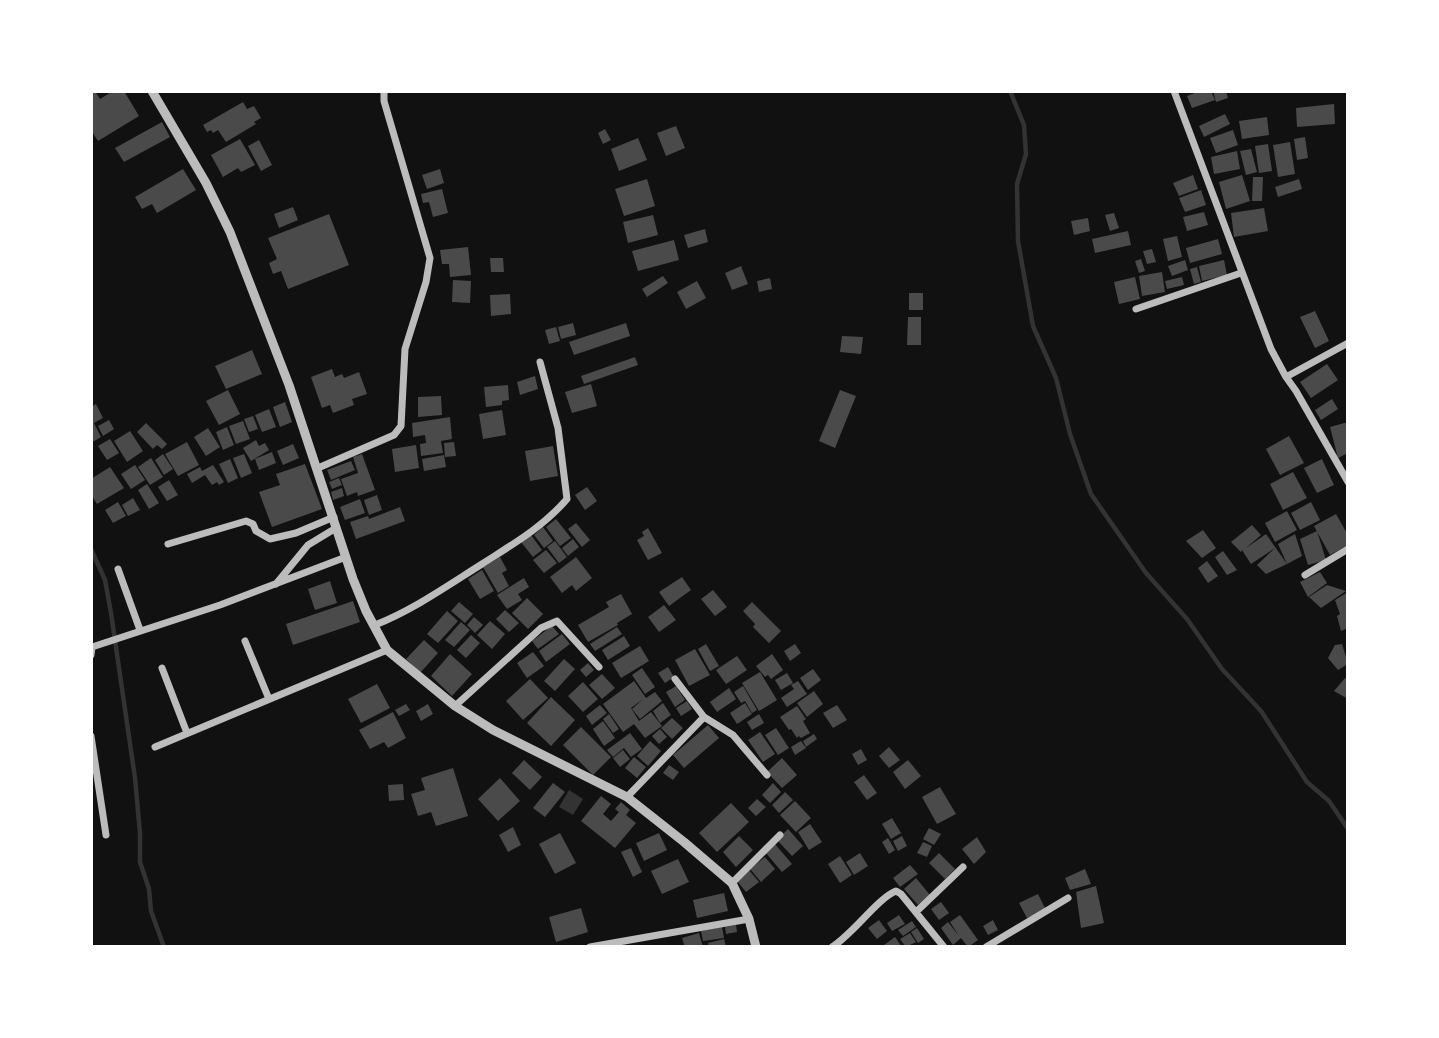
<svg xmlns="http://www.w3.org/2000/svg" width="1439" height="1038" viewBox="0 0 1439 1038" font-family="Montserrat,sans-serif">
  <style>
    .water { fill: #333 }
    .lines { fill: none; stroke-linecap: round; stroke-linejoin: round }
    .stream { stroke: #333; stroke-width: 4.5 }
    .building { fill: #4a4a4a }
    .minor { stroke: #bcbcbc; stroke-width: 7 }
    .tertiary { stroke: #bcbcbc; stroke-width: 9 }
  </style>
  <rect width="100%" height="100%" fill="#111"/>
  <path class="water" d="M569,790L583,799L573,815L559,807Z"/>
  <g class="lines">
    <path class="stream" d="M1010,91L1024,125L1026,154L1017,184L1018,241L1033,326L1056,378L1070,434L1091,494L1146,573L1187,619L1222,669L1261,711L1307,782L1329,801L1348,829
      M91,549L105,580L111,613L135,778L140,833V862L149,889L151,911L164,947"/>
  </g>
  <path class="building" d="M91,91H95L100,99L113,91H124L139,116L98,141L91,130Z
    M1200,91H1211L1215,100L1192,108L1187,96Z
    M1213,91H1226L1228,98L1216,102Z
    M243,102L247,109L254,106L261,118L254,122L256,124L226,142L218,130L213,133L211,130L207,132L203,125Z
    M1334,104L1335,124L1297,127L1296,108Z
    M1225,114L1230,124L1204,137L1199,126Z
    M1267,117L1269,135L1242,139L1239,121Z
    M162,122L170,137L124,162L115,148Z
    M676,126L685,148L666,156L657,133Z
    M605,129L611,140L603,144L598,133Z
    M1233,130L1238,145L1216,153L1210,138Z
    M1305,137L1308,158L1297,160L1294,139Z
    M638,138L647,160L619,171L611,149Z
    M240,139L255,165L241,172L238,168L223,177L211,155Z
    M259,140L272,165L261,171L248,146Z
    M1290,142L1295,174L1278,177L1273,145Z
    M1268,144L1272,171L1259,173L1255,146Z
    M1251,149L1257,172L1246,175L1240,151Z
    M1237,151L1240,169L1214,174L1211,157Z
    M183,169L196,190L157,213L152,204L142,209L135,197Z
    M440,169L444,183L427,189L422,175Z
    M1193,175L1198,189L1179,196L1173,183Z
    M1242,175L1250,201L1226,209L1219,182Z
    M1253,177H1263L1262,201H1252Z
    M647,179L655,206L624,216L615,189Z
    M1299,179L1302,189L1278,197L1275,187Z
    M442,189L448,213L433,217L429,202L423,203L421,194Z
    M1201,190L1206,205L1185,212L1179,198Z
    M293,207L298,220L279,228L274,214Z
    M1264,208L1268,231L1234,237L1231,213Z
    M1204,212L1208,225L1187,231L1183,217Z
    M1114,213L1119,228L1110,231L1105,215Z
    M329,214L349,265L288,289L281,271L273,274L269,263L277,259L268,238Z
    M653,215L658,235L628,243L623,222Z
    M1088,218L1090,231L1074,235L1071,221Z
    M705,229L708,242L688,248L684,235Z
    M1128,231L1131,245L1095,253L1092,239Z
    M1177,236L1182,257L1168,261L1163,239Z
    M1218,239L1222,254L1190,263L1186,248Z
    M674,240L679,260L638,271L632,251Z
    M468,247L471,275L450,277L449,264H442L440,250Z
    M1152,249L1156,262L1147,264L1143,251Z
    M490,258H503L504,272H491Z
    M1141,259L1145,271L1139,273L1135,261Z
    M1185,260L1188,270L1172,276L1168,266Z
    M1224,260L1227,275L1202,281L1199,266Z
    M741,266L748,284L732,290L725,273Z
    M1197,267L1201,282L1194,284L1190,269Z
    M1162,272L1165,292L1142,296L1139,276Z
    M663,276L668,283L647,297L642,289Z
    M1135,277L1140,299L1119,304L1114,282Z
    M1182,277L1184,285L1167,289L1165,281Z
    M770,278L772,289L759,292L757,281Z
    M453,280L471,281L470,303L452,302Z
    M697,281L706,298L686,309L677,292Z
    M909,293H923V310H909Z
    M510,294L511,314L491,316L490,295Z
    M1315,311L1329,341L1315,348L1300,317Z
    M908,317H921V345H907Z
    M573,323L576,335L561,339L558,327Z
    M626,323L630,336L574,355L569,342Z
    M556,327L560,341L549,344L545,330Z
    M842,336L863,337L861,354L840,352Z
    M252,350L262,374L226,389L215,366Z
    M635,357L638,365L584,384L581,376Z
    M1327,364L1338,380L1311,398L1300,382Z
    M332,369L335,377L342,374L344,378L359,372L367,394L352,399L354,405L333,413L330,405L322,408L311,377Z
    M535,376L538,389L520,395L517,382Z
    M591,384L597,406L572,413L565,392Z
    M508,385L509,400L502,401V405L486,407L484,387Z
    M228,390L240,414L219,425L206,401Z
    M840,390L856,396L835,448L819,441Z
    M441,396L442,415L418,417V397Z
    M1332,399L1338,409L1321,420L1315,410Z
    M285,402L292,422L280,427L273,407Z
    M96,404L103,418L94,423L101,437L91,443V407Z
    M269,409L276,427L262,432L255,415Z
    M502,410L506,435L483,439L479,414Z
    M253,416L258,429L249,432L244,419Z
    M450,417L452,439L441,441L443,453L421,456L420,444L426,443L425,435L413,437L412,423Z
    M109,420L114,429L103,436L98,426Z
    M243,421L250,439L236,444L229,426Z
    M1348,422V453L1338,458L1330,427Z
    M146,423L167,444L162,449L157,445L153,449L137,432Z
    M227,427L234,445L223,450L216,432Z
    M208,428L220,447L206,456L194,437Z
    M130,431L143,451L127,462L114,441Z
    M1289,436L1304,463L1280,475L1266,449Z
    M110,439L119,453L107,460L98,446Z
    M256,440L259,446L265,443L269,450L251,461L243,448Z
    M187,442L199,465L178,476L165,454Z
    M454,442L456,456L445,457L444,443Z
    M293,444L299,458L283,465L277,451Z
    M416,445L419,468L395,472L392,449Z
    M553,446L558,476L530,481L525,451Z
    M272,452L276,463L259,470L255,459Z
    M163,454L173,469L164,475L155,460Z
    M244,454L252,473L241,478L233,458Z
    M362,454L375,490L358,496L357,492L347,496L341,479L358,473L353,457Z
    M444,455L446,467L424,471L422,459Z
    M151,458L163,477L150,485L138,467Z
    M230,459L238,478L228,483L219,464Z
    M1322,459L1334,485L1317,493L1304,468Z
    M351,461L355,470L331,480L327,470Z
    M305,464L322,509L272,527L259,492L280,485L276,474Z
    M135,465L145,480L131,489L121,474Z
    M213,465L224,482L219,485L217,482L212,485L205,475L192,483L187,474L200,467L202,471Z
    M110,467L124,488L97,504L91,494V479Z
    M1293,472L1307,498L1283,510L1270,484Z
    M339,478L342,485L332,489L329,482Z
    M169,480L178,495L167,501L158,487Z
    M147,484L159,503L149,509L138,490Z
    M587,487L597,501L585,510L575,495Z
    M342,488L344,496L333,500L331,492Z
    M377,495L382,510L369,515L364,500Z
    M133,498L140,510L128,516L122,505Z
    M360,499L365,513L345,520L340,507Z
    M118,502L126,516L113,523L105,510Z
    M1311,502L1320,520L1300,530L1291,513Z
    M400,507L405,521L356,539L350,522L368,516L369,519Z
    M1287,511L1297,530L1275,542L1265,523Z
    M1336,514L1348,535V545L1330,555L1314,526Z
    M556,519L571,538L560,546L546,527Z
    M576,523L590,540L582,547L568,529Z
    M1252,525L1261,535L1246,548L1266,534L1287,564L1266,574L1257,565L1275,548L1251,564L1242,550L1241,552L1231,542Z
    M543,527L553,541L544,548L534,535Z
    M648,528L662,553L648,560L637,540L644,536L642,532Z
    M1203,530L1216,548L1202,558L1186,541Z
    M1317,531L1326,560L1308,565L1300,539Z
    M1295,534L1302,556L1287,564L1278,544Z
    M531,535L542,550L533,557L521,542Z
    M573,539L579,547L568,556L562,548Z
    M555,541L567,557L559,563L547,547Z
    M546,550L557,563L544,573L533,560Z
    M1223,551L1237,570L1227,575L1215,557Z
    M500,557L507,570L502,573L509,586L498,593L483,567Z
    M576,557L592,578L576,591L572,585L562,593L550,577Z
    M1207,561L1218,576L1208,583L1198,568Z
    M482,570L494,591L480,599L468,579Z
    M1320,572L1327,583L1308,597L1300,582Z
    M682,577L691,590L669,606L659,592Z
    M524,578L529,587L518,594L522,600L507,609L497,595Z
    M330,581L337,603L315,610L308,589Z
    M1327,585L1346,591L1321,608L1309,597Z
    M713,590L727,607L715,616L701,599Z
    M1348,592V628L1341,631L1337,616L1340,614L1335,600Z
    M621,594L632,614L617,623L618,625L588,642L578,625L609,607L606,602Z
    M527,598L543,614L528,629L512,613Z
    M353,601L360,622L293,645L286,624Z
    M459,602L473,614L465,623L451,611Z
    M752,602L781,631L769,643L753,627L755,624L743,611Z
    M664,605L676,620L659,632L648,617Z
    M505,610L519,623L509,632L496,619Z
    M447,611L458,621L438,643L427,634Z
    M474,617L483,625L475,633L467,625Z
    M490,621L505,634L492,649L477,635Z
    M461,622L470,630L454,647L445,640Z
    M552,626L559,634L538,649L532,641Z
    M617,627L622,634L595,651L590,644Z
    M562,634L570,644L546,662L539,651Z
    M471,635L480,643L466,658L457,650Z
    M624,636L630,646L608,660L602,650Z
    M424,640L438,653L420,673L406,659Z
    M706,644L719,666L710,671L698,649Z
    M795,644L801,653L790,661L784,651Z
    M1342,644L1348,664L1338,670L1328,658L1335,645Z
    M640,646L649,661L621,678L612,663Z
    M695,649L710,675L689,686L675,660Z
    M533,652L544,666L527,678L517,663Z
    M450,654L472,674L452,696L431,676Z
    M772,654L783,670L771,679L768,675L765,677L756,666Z
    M737,656L747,670L726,684L716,670Z
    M564,659L575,669L555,691L544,681Z
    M588,663L594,670L586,677L580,670Z
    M668,667L674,677L665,683L658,673Z
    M642,668L655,687L645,694L632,675Z
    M813,669L821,680L808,690L800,678Z
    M760,672L777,700L759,711L742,683Z
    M787,673L793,683L781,690L775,680Z
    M602,674L615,688L602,699L589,685Z
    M1345,678L1348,679V699L1334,691Z
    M530,679L548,698L523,720L506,701Z
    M634,681L646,698L655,692L662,701L640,719L632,709L643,699L631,708L639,721L651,712L662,726L645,738L634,724L623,732L603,704Z
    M798,681L807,694L787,707L781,698L794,689L791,685Z
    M583,682L598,699L583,712L568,696Z
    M377,684L390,708L361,723L348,699Z
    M676,686L685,700L675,707L666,692Z
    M743,686L757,710L752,713L745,701L741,703L734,692Z
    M729,688L736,699L717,712L710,702Z
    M814,691L823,704L807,717L797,703Z
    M551,697L575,720L551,746L527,723Z
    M687,701L692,709L681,716L676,708Z
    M663,703L671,715L660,723L653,711Z
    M745,703L752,714L737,724L730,713Z
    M406,704L410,710L399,716L395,710Z
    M428,704L433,714L421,721L416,711Z
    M600,705L607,713L592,725L586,716Z
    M837,705L847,720L833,728L823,713Z
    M797,706L806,719L803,721L810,733L801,738L799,736L797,738L791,729L789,730L780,717Z
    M393,712L406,738L388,748L384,742L370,749L359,730Z
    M609,714L619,729L613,733L603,719Z
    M759,714L764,723L752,730L747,722Z
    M672,718L683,728L672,739L661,728Z
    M603,721L615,738L604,746L593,729Z
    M708,725L719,738L684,768L673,755Z
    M581,727L611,757L593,775L563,745Z
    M776,728L789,748L778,755L765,735Z
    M660,729L667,737L659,744L652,736Z
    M760,732L775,754L763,762L748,740Z
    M630,733L642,749L631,757L624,748L613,757L607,750Z
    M814,734L817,739L806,747L803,741Z
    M650,741L661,751L648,766L637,756Z
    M801,741L806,748L795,755L791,747Z
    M889,747L900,760L889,768L879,756Z
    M861,749L867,760L858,765L852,754Z
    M623,750L630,759L620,767L613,758Z
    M634,757L646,767L637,778L625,768Z
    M782,758L797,775L782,788L767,772Z
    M524,760L542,777L530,790L512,773Z
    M908,760L921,776L905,789L893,772Z
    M669,765L679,772L673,780L663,773Z
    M453,768L468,816L436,826L431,812L418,816L411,794L425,790L421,778Z
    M864,775L877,793L867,800L854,782Z
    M500,778L520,801L498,821L478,799Z
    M553,783L565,792L545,817L533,808Z
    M773,783L781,792L770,803L762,795Z
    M403,784L404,800L389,801L388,785Z
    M940,787L956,814L937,824L922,797Z
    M785,792L793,800L779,813L772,805Z
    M601,796L611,804L603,814L611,821L619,812L615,809L621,802L630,810L626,815L636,823L615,848L581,821Z
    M757,799L766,807L756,816L748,808Z
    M795,801L811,818L796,832L780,815Z
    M731,803L749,822L717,852L699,833Z
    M892,818L901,833L891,839L882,824Z
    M810,824L822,842L809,850L798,832Z
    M513,827L521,845L508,852L499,835Z
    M929,828L941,834L934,845L923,839Z
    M788,829L803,846L792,856L777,840Z
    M560,833L576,863L555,874L539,844Z
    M659,833L667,850L644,861L636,843Z
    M739,836L753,850L736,867L723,852Z
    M902,836L907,846L898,851L893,841Z
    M977,837L986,852L974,864L962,849Z
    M888,838L895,850L889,854L882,842Z
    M923,842L932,846L927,857L917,853Z
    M775,844L792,864L782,872L765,852Z
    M631,848L642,872L633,877L621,852Z
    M860,853L868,866L854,875L846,862Z
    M939,853L955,869L945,879L929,863Z
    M840,856L852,875L840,883L828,864Z
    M765,857L775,869L761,882L750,869Z
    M678,859L689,882L662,894L651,871Z
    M910,865L918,874L900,887L893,878Z
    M1085,869L1091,884L1070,890L1065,878Z
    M749,870L759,882L746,892L737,881Z
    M916,878L930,895L918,905L904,889Z
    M1096,886L1104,923L1081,928L1076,892Z
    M724,893L728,911L697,918L693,900Z
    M1038,894L1046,910L1027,918L1019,903Z
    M941,902L949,913L939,920L931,909Z
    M581,908L588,932L556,942L549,917Z
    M899,915L905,924L892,931L887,923Z
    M960,915L978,940L968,947L961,938L953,945L941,928L948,922L959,936L950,922Z
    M879,920L887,931L877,939L868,928Z
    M993,920L998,930L988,935L983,926Z
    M912,921L916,927L903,936L898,930Z
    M736,925L737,932L726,934L725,927Z
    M722,927L724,938L703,941L701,931Z
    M917,928L924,939L918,943L911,932Z
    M699,933L703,947H685L682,938Z
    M910,933L916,942L906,947L900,939Z
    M895,937L902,947H885L884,945Z
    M724,939L726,947H709L708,943Z"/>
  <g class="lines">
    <path class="minor" d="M1174,91L1271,349L1286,377L1296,391L1348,482
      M1136,309L1241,273
      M1286,377L1348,343
      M318,468L394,435L401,426L405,349L426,282L430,258L384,101V91
      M168,544L246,521L253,524L256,531L270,539L296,533L334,517
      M118,569L140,630
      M1305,575L1348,549
      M276,584L308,545L336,528
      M375,625C413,610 447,586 482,564C513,544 543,527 567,499L558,428L540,362
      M245,641L269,699
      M91,655L92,647L220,605L346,557
      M162,668L187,733
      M675,679L704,717
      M455,706L541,628L557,621L599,667
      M91,736L106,835
      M155,747L387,650
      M627,797L704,717L733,735L767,775
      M732,883L780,835
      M916,912L963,867
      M590,947L749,919
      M832,947C853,934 878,898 896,891L901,894L944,947
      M986,947L1068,898"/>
    <path class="tertiary" d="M152,91L206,183L230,232L289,385L353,579L366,611L387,650L455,706L493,730L627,797L684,842L732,883L749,919L756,947"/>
  </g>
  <rect width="1439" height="1038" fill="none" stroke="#ffffff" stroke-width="186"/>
</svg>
